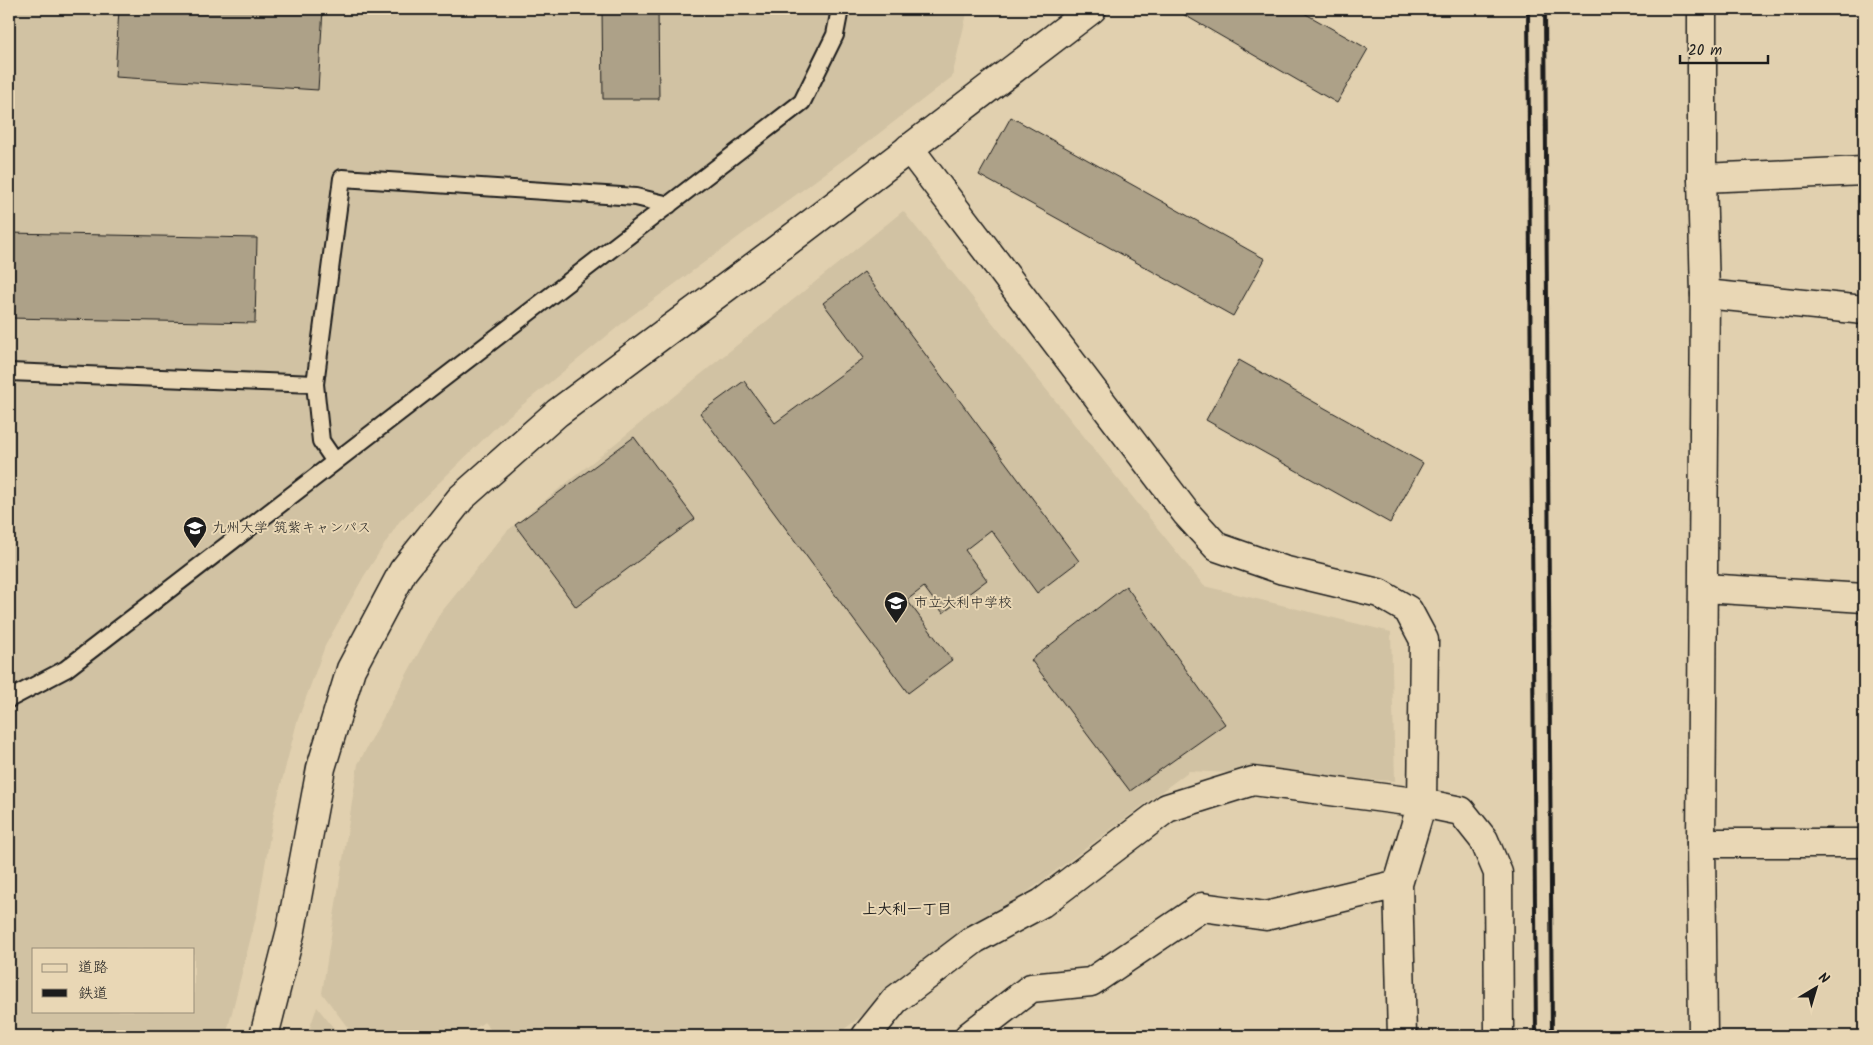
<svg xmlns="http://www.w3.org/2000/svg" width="1873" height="1045" viewBox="0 0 1873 1045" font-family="Kalam,'Klee One',sans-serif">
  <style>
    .built { fill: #d1c2a3; fill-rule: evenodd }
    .building { fill: #ada188; stroke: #1c1c1c }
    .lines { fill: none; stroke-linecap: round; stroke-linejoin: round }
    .service-casing { stroke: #1c1c1c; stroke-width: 20 }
    .minor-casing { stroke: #1c1c1c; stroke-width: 31 }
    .tertiary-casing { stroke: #1c1c1c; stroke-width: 31 }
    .service { stroke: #e9d7b5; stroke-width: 16 }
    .minor { stroke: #e9d7b5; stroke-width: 28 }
    .tertiary { stroke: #e9d7b5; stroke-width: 28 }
    .rail { stroke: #1c1c1c; stroke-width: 4 }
    .labels { text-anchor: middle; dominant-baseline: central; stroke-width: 4; stroke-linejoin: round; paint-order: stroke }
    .poi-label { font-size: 14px; fill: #1c1c1c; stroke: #e9d7b5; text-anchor: start }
    .neighbourhood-label { font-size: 15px; font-weight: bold; fill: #1c1c1c; stroke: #e9d7b5 }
  </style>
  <rect width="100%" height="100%" fill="#e1d0af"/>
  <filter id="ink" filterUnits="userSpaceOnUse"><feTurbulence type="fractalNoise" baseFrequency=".02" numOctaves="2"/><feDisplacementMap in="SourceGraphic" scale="10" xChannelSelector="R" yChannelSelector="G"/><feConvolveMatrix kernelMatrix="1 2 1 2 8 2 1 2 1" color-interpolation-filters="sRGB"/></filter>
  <g filter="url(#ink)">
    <path class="built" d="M9,9H968L952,77L877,135L630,317L499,424L399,522L364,576L325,646L297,722L274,812L257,913L226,1036H9ZM34,949H194V1011H34Z
      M903,211L1204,586L1391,632L1395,781L1189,771L835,1036H496L484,1022L466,1036H354L322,993L358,764L439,615L507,531Z
      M317,1007L340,1036H307Z"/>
    <path class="building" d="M119,9H323L318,90L115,77Z
      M602,9H658L659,99H603Z
      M1174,9H1297L1368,49L1337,103Z
      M1011,117L1265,259L1233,316L979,175Z
      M9,233L257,238L255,323L9,318Z
      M864,272L1079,561L1037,593L991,530L965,550L987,580L943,613L924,587L907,600L952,660L908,693L700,413L744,381L775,423L864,358L823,303Z
      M1239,360L1423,463L1390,523L1206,420Z
      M634,437L695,519L576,607L515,525Z
      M1126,586L1225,724L1130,791L1031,660Z"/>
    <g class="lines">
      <g class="service-casing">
        <path id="service" d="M9,372L315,384
          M334,460L321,441L315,384L342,178L636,197L669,205
          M9,699L66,669L802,102L835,35L840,9"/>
      </g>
      <g class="minor-casing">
        <path id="minor" d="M909,148L1186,513L1217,547L1283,570L1379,593L1408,610L1424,640L1422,803L1398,884L1402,1036
          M1702,178L1864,171
          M1705,294L1864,310
          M1704,588L1864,598
          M1701,843H1864
          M866,1036L895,1000L975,939L1042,903L1167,808L1253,781L1422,803L1461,811L1484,840L1498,873L1499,1036
          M969,1036L1031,988L1091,982L1202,907L1266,916L1398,884"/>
      </g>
      <g class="tertiary-casing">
        <path id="tertiary" d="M1702,9V178L1705,294L1701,843L1703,1036
          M264,1036L291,930L321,768L351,669L403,571L461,498L557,413L783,245L1092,9"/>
      </g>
      <use href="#service" class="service"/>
      <use href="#minor" class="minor"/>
      <use href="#tertiary" class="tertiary"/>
      <path class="rail" d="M1528,9L1536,1036
        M1545,9L1552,1036"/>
    </g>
  </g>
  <defs>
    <g id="university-pin" transform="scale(1.25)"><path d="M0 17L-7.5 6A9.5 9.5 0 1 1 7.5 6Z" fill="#1c1c1c" stroke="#e9d7b5"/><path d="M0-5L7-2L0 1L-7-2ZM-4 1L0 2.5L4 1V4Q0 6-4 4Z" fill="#fff"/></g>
    <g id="school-pin" transform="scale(1.25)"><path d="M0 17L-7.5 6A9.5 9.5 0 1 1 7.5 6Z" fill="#1c1c1c" stroke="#e9d7b5"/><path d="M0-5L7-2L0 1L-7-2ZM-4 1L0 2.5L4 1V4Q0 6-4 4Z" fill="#fff"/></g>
  </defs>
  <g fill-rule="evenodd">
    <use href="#university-pin" x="195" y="528"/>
    <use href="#school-pin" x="896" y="603"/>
  </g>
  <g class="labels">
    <g class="poi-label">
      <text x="212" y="528">九州大学 筑紫キャンパス</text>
      <text x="914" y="603">市立大利中学校</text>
    </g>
    <g class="neighbourhood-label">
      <text x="907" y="910">上大利一丁目</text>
    </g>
  </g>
  <rect width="1873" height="1045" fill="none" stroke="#e9d7b5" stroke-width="30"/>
  <rect x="15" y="15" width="1843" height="1015" fill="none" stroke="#1c1c1c" stroke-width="2" filter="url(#ink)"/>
  <rect x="32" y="948" width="162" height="65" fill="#e9d7b5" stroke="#978c78"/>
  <rect x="42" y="964" width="25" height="8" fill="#e9d7b5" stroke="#978c78"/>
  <text x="78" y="972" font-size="15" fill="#1c1c1c">道路</text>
  <rect x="42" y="989" width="25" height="8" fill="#1c1c1c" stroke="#978c78"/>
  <text x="78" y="998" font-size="15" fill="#1c1c1c">鉄道</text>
  <g transform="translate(1816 988) rotate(38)" stroke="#e9d7b5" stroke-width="4" paint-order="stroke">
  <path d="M0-4L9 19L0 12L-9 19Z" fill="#1c1c1c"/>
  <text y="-8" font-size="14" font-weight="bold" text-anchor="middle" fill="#1c1c1c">N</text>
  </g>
  <path d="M1680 55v8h88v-8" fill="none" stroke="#1c1c1c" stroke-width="2.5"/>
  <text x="1688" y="55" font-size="15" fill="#1c1c1c" stroke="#e9d7b5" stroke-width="4" paint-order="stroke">20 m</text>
</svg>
